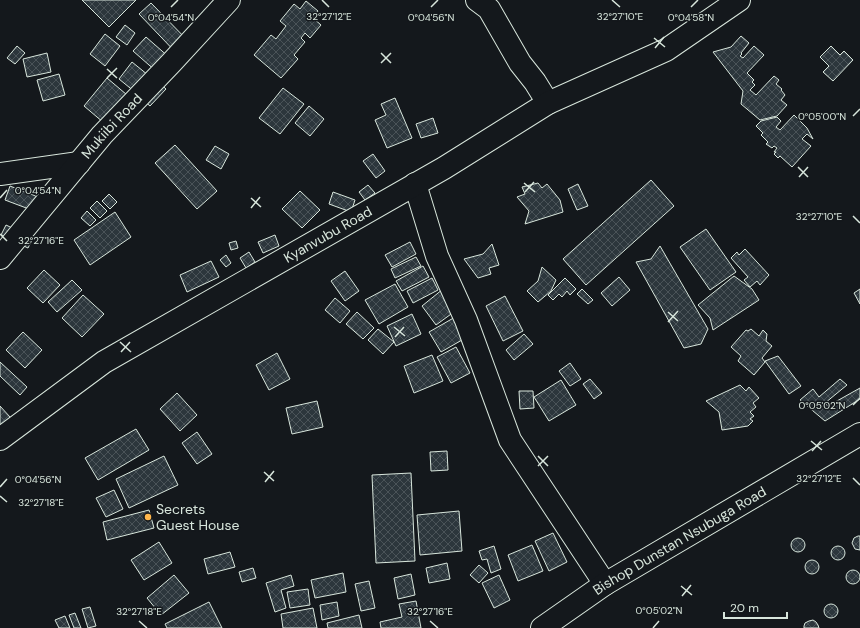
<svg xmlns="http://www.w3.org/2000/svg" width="860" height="628" viewBox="0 0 860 628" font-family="'DM Sans',sans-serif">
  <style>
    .building { fill: url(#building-cross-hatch); stroke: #d8e6dc }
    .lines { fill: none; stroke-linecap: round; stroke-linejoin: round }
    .minor-casing { stroke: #d8e6dc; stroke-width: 24 }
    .minor { stroke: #14181c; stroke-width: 22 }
    .ticks { fill: none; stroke: #d8e6dc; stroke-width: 1.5 }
    .poi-dot { fill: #ffb74d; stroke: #14181c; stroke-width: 1.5 }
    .labels { text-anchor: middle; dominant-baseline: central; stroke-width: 3; stroke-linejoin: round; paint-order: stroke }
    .street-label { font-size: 14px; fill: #d8e6dc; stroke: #14181c }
    .poi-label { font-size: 14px; fill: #d8e6dc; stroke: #14181c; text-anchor: start }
    .ticks-label { font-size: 10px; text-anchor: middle; fill: #d8e6dc; stroke: #14181c; stroke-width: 3; stroke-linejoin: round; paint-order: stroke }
  </style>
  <defs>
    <pattern id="building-cross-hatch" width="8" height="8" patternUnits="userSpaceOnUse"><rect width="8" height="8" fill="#2c363c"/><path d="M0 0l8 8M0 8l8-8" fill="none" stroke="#4a5358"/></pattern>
  </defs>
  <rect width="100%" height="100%" fill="#14181c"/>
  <path class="building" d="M82,0H136L109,27Z
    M306,1L318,11L313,18L321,25L310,38L305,33L301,38L305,42L294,55L298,59L281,78L254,55L271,35L276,39L286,26L280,21L294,4L300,9Z
    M151,3L194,47L182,59L139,14Z
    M125,25L135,33L127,45L116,37Z
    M105,34L120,46L105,66L90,54Z
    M741,36L749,43L741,53L742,54L740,56L743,58L754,46L764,55L747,73L754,80L752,82L755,85L750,90L756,95L774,76L779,80L776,84L782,89L781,90L785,95L781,100L787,105L777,116L760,120L741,104L743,91L713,52L731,47Z
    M146,37L178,65L165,79L133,51Z
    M17,46L25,53L15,64L7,58Z
    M831,46L840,55L844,51L853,60L833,81L823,72L829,66L820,57Z
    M47,53L51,72L27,77L23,59Z
    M132,62L148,75L135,92L119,79Z
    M59,74L65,95L43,101L37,80Z
    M151,75L166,89L150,106L135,93Z
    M107,78L133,100L110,128L84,106Z
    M283,88L304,104L280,134L259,118Z
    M395,98L412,138L387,148L375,120L386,115L381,104Z
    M309,106L324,119L310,136L295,123Z
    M794,115L807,128L813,139L807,134L802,139L811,146L792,167L780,156L778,158L774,154L776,152H774L777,148L774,146L772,148L766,144L768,142L761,135L763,133L756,126L761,121L777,117L781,121L776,127L780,130Z
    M433,118L438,133L421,138L416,124Z
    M175,145L217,191L197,209L155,163Z
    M215,146L229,154L221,169L206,160Z
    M373,154L385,171L376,178L363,161Z
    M651,180L674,206L586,285L563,259Z
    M538,183L542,188L547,184L560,200L563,212L525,224L529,211L517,197L525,194L522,187Z
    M578,184L588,206L577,210L568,189Z
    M368,185L375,193L365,200L359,192Z
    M10,186L51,202L45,215L5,200Z
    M300,191L320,210L302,228L282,209Z
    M333,192L355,200L351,212L329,204Z
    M109,194L117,202L110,209L102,201Z
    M97,201L107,211L100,218L90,208Z
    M87,211L96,220L90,226L81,218Z
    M115,212L131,237L90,265L74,240Z
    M6,225L33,238L28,248L1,235Z
    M706,229L736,272L710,290L680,247Z
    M275,235L279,246L263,253L258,242Z
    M236,241L238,248L231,250L229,243Z
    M410,242L416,254L392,267L385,255Z
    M492,244L499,265L489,268L491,274L478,278L464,259L483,254Z
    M660,246L708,329L701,344L684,348L636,262L651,259Z
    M745,249L769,275L760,285L757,281L750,287L744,280L748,277L731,258L737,252L739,255Z
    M249,252L255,262L246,268L240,258Z
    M226,255L231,263L226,267L220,260Z
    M416,257L421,266L395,278L391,269Z
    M211,261L219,277L187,292L180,275Z
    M423,266L429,277L402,291L396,281Z
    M542,267L556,280L551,291L538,302L527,291L538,281Z
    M44,270L60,285L43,303L27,288Z
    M345,271L359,291L345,301L331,281Z
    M734,276L752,289L759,300L713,330L710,318L698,305Z
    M619,277L630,290L612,306L601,293Z
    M432,278L438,290L413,303L407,291Z
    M565,278L576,289L570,295L567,291L562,297L559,294L553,300L548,295Z
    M72,280L82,290L57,312L48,302Z
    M395,284L408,307L379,324L365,300Z
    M443,289L458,309L436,325L422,306Z
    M582,289L593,300L588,304L577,294Z
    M860,289V304L854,293Z
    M83,295L104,314L82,337L62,318Z
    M505,296L523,331L503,341L486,306Z
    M335,298L350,311L340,323L325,310Z
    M357,312L374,328L363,339L346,324Z
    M412,314L421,334L396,346L387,326Z
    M457,316L469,336L441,352L429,332Z
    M378,329L394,342L383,354L368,340Z
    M751,329L759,336L763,330L767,334L766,341L772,346L762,358L765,362L754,375L738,361L741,356L731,347L746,330L748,331Z
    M23,332L42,350L25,368L6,350Z
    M524,334L533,344L514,360L506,350Z
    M456,347L470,373L451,383L437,357Z
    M277,353L290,379L269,390L256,365Z
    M432,355L443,381L414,393L404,366Z
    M778,356L801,386L789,394L765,361Z
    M0,362L27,387L20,395L0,376Z
    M570,363L581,379L570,386L559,371Z
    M590,379L602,393L594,399L583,384Z
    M840,379L847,385L825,403L828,406L860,388V399L825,421L800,400L813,389L819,397Z
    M561,380L576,405L549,421L534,397Z
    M740,385L746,391L749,387L759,398L753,403L756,407L750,412L754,416L750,419L753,421L748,426L722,430L719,412L706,401Z
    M519,391H533L534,408L520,409Z
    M177,393L197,415L180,431L160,409Z
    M317,401L323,427L292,434L286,408Z
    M0,406L10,417L0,427Z
    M136,429L149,450L98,480L85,458Z
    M197,432L212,454L197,464L182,443Z
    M447,451L448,470L431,471L430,452Z
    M164,456L178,485L129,508L116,479Z
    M411,473L415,561L376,563L372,475Z
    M114,490L123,509L106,517L96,498Z
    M149,510L154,528L107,540L103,522Z
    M459,511L462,551L420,555L417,515Z
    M553,533L567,562L549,571L535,541Z
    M858,536H860V550L855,549L852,543L854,538Z
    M791 545a7 7 0 1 1 14 0a7 7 0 1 1-14 0Z
    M159,542L172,563L144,580L131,560Z
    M532,545L543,571L518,581L508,555Z
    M831 553a7 7 0 1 1 14 0a7 7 0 1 1-14 0Z
    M494,546L501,569L491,573L487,559L482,560L479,551Z
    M230,552L235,567L208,574L204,559Z
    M805 567a7 7 0 1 1 14 0a7 7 0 1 1-14 0Z
    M447,563L450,579L429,583L426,568Z
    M479,565L488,573L479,583L470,575Z
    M253,568L256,578L242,582L239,572Z
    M846 577a7 7 0 1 1 14 0a7 7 0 1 1-14 0Z
    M343,573L346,592L315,598L311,580Z
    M411,574L415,595L398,599L394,578Z
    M174,575L189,593L161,615L147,598Z
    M291,575L294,586L281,590L286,608L275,612L266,583Z
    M499,575L510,600L494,608L482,583Z
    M369,581L375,608L361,611L355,584Z
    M308,589L310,605L290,608L287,592Z
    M416,601L421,628H381L380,622L402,617L399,604Z
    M209,602L222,628H167L165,624Z
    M337,602L339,616L322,620L320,605Z
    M824 611a7 7 0 1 1 14 0a7 7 0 1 1-14 0Z
    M90,607L96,626L88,628L82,609Z
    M313,608L317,628H283L281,614Z
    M75,613L81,628H74L69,615Z
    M359,615L362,628H328L327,623Z
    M65,616L70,628H59L55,620Z
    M813,620L816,622L818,625L819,628H804V626L805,623L809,621Z"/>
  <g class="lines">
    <g class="minor-casing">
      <g id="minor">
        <path d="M477,0L489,9L520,63L535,82L548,103"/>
        <path d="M0,174L79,163"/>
        <path d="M415,184L437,256L466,320L510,440L605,584"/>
        <path id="s1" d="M0,258L102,135L172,62L229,0"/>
        <path id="s2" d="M0,439L104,362L444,168L548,103L666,50L739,0"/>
        <path id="s3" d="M542,628L605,584L860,434"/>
      </g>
    </g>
    <use href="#minor" class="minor"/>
  </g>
  <path class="ticks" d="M322,0L329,7M612,0L620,7M171,7L178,0M431,7L438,0M691,7L698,0M654,38L665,47M655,48L664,37M381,53L391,63M381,63L391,53M107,69L117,78M107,78L117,68M853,116L860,109M798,167L808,177M799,177L808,167M524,183L535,192M525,192L534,182M0,198L7,190M251,198L261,207M251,208L260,197M853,216L860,223M0,234L7,241M668,312L678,321M668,322L678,311M394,327L405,336M395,337L404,327M120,342L131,352M121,352L130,342M853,405L860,398M811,441L822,450M812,451L821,441M538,456L548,466M538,466L548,456M264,472L274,481M853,478L860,485M265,482L274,471M0,487L7,479M0,496L7,502M681,586L692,595M682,596L691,585M139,621L147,628M430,621L438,628M653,628L659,621"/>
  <circle class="poi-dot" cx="148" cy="517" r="4"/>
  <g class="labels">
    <g class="street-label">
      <text stroke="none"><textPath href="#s1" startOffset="173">Mukiibi Road</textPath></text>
      <text stroke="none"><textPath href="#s2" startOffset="387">Kyanvubu Road</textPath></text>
      <text stroke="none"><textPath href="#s3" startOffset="163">Bishop Dunstan Nsubuga Road</textPath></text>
    </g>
    <g class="poi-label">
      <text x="156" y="509">Secrets<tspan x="156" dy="16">Guest House</tspan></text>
    </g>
  </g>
  <g class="ticks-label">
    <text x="329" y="20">32°27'12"E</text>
    <text x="620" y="20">32°27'10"E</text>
    <text x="171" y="21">0°04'54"N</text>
    <text x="431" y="21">0°04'56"N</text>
    <text x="691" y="21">0°04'58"N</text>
    <text x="822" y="120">0°05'00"N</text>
    <text x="38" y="194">0°04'54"N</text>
    <text x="819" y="220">32°27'10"E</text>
    <text x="41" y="244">32°27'16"E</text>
    <text x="822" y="409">0°05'02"N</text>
    <text x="819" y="482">32°27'12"E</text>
    <text x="38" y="483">0°04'56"N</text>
    <text x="41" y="506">32°27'18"E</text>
    <text x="659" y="614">0°05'02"N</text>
    <text x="139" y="615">32°27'18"E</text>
    <text x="430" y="615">32°27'16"E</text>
  </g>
  <path d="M724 612v6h63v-6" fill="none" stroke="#d8e6dc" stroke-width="2"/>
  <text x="730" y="612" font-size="12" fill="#d8e6dc" stroke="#14181c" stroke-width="3" paint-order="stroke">20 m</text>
</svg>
